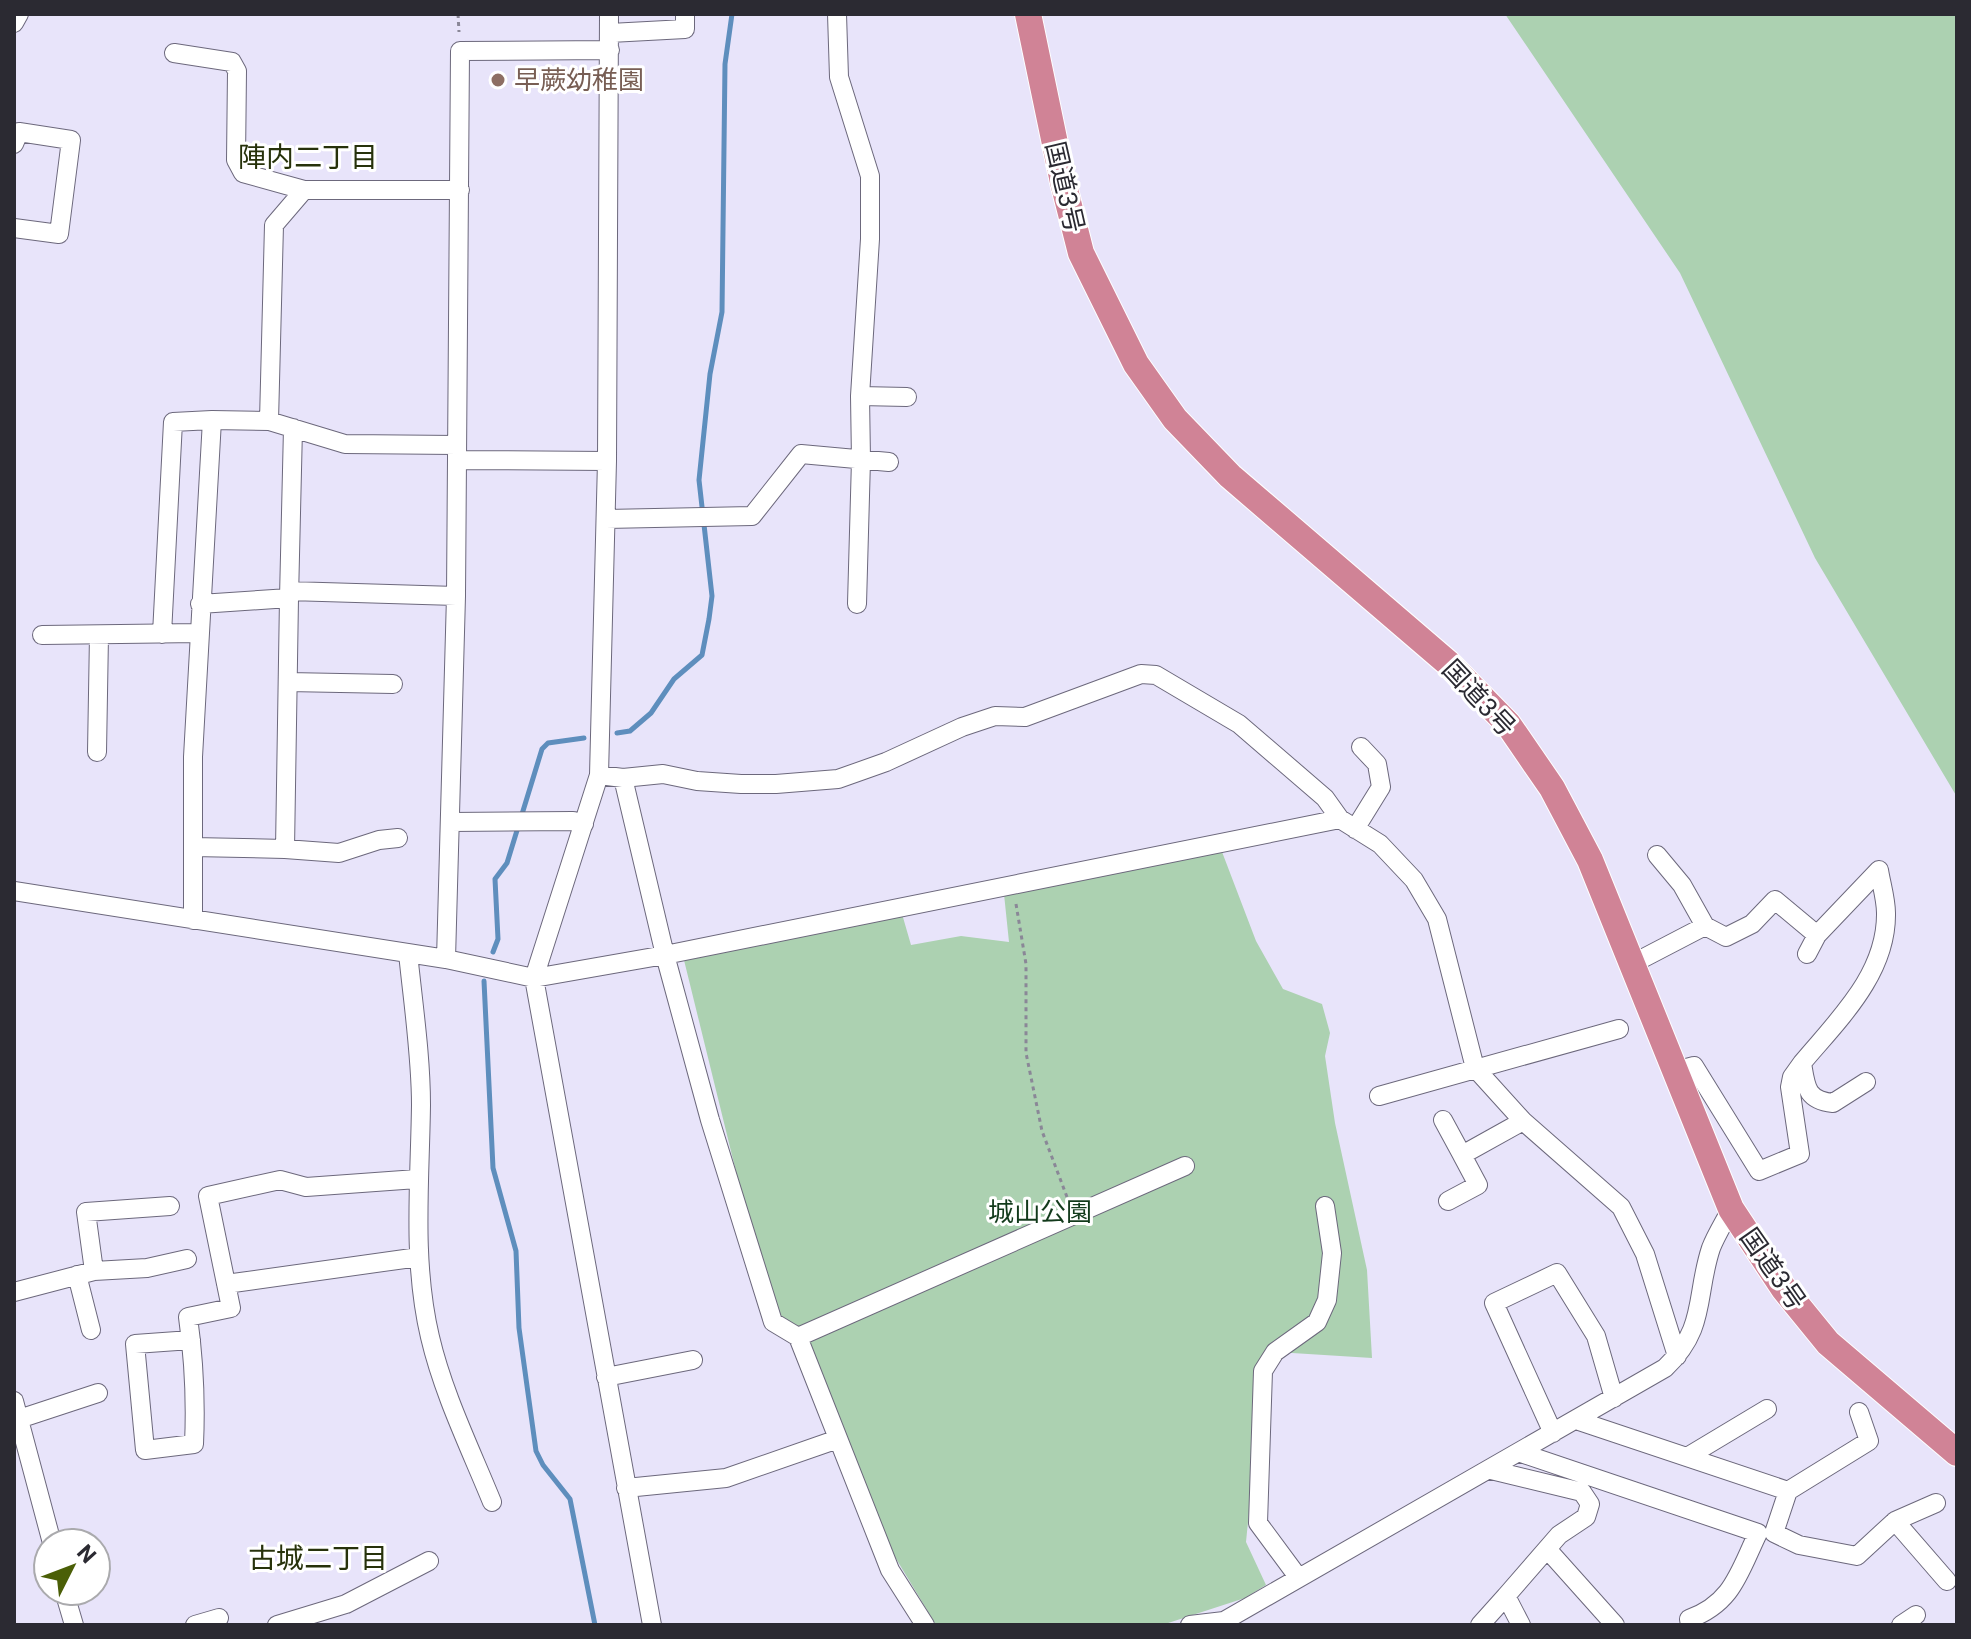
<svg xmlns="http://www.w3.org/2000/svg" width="1971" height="1639" viewBox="0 0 1971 1639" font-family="Roboto,'Noto Sans JP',sans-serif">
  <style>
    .green { fill: #acd1b1 }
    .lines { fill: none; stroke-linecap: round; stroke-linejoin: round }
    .stream { stroke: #5e8ebd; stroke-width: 5 }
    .minor-casing { stroke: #6c687c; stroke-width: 20 }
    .highway-casing { stroke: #fff; stroke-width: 28 }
    .path { stroke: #8a8797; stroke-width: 3; stroke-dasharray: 4 4; stroke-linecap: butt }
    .minor { stroke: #fff; stroke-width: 18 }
    .highway { stroke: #d08396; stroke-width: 26 }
    .education-dot { fill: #8d6e63; stroke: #fff; stroke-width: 3 }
    .labels { text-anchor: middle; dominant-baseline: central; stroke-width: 6; stroke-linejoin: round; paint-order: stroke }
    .education-label { font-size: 26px; fill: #785e54; stroke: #fff; text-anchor: start }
    .street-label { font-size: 26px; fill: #2b2a32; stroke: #fff }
    .park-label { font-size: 26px; fill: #123a1b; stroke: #fff }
    .neighbourhood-label { font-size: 28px; fill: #27320b; stroke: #fff }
  </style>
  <rect width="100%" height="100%" fill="#e8e4fa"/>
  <path class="green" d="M1505,14H1957V797L1815,558L1680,273Z
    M1219,844L1256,941L1283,989L1322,1004L1330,1033L1325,1056L1335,1123L1367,1270L1372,1358L1276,1352L1263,1371L1246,1542L1266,1585L1245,1598L1162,1625H936L892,1552L798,1337L773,1322L683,956L900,907L911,945L961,936L1009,942L1004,894Z"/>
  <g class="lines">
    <path class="stream" d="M617,733L630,731L651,713L674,679L702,655L709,619L712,596L699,480L710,374L722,312L725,64L732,14
      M493,952L498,939L495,879L507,863L542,749L548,743L584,738
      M484,981L493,1168L516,1251L519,1328L536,1451L543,1465L570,1499L595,1625"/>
    <g class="minor-casing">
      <path id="minor" d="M609,14L607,461L599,775L534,978L652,1625
        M837,14L839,77L870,176V239L860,396
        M14,23L19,14
        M610,33L685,29V14
        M174,53L232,62L237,71L236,160L243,173L304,190
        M14,144L19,132L71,140L59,234L14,228
        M269,421L274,225L304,190H460
        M457,460L607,461
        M606,519L752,516L801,454L889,462
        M289,591L456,596
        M289,598L293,428
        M857,604L861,460L860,396L907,397
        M162,634L173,422L212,420
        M42,635L198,633
        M288,682L393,684
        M97,752L99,635
        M599,775L623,778L663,774L697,781L741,784H776L838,779L886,762L962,727L995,716L1025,717L1141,674L1156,675L1239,724L1325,798L1340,819L1380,844L1414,880L1437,919L1475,1068L1523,1121L1621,1207L1645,1254L1677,1356
        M623,778L665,955L710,1120L773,1322L798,1337L890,1570L925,1625
        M450,822L573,821L584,824
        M1355,829L1381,787L1377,764L1361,747
        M193,847L285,849L289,598L200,604
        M285,849L339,853L379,840L398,838
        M1657,855L1682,885L1705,926
        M14,891L446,959L534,978L665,955L1340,819
        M193,920V757L212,420L269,421L345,444L457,445
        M1817,935L1879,870C1881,883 1886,899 1886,913C1887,974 1838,1020 1802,1063C1806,1087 1806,1100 1833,1103L1866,1082
        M408,953C413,1003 421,1055 421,1105C420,1182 412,1261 430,1337C443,1393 470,1448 492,1502
        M446,959L456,596L460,51L610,50
        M1632,964L1705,926L1726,937L1752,924L1775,900L1817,935L1807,954
        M1675,1071L1694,1066L1759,1171L1800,1154L1790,1087L1792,1077L1802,1063
        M1379,1096L1619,1029
        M1443,1120L1462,1155
        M1448,1201L1478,1185L1462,1155L1523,1121
        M94,1271L86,1212L170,1206
        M77,1275L91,1330
        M226,1284L419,1257
        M14,1292L94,1271L147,1268L187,1259
        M798,1337L1185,1166
        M191,1340L135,1344L145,1450L194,1444C196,1401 194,1360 188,1317L231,1308L208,1196L280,1180L306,1187L417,1179
        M606,1377L693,1360
        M14,1401L52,1543
        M19,1419L98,1393
        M1576,1420L1788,1491L1869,1441L1859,1412
        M1553,1433L1494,1303L1557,1273L1596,1336L1614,1398
        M1521,1453L1758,1533C1739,1572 1733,1603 1689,1619L1690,1625
        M1687,1457L1767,1409
        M1491,1470L1582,1492L1590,1504L1586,1517L1559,1535L1506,1596L1521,1625
        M626,1488L726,1478L838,1439
        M1788,1491L1774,1533L1799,1545L1857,1556L1895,1521L1947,1581
        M1895,1521L1936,1503
        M1547,1549L1615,1625
        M1298,1577L1258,1523L1263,1371L1275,1352L1317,1322L1327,1300L1332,1253L1325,1206
        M64,1591L74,1625
        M195,1625L219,1618
        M277,1625L346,1604L429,1561
        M1190,1625L1224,1621L1665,1368C1707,1328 1695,1296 1711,1248C1716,1235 1725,1221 1731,1209
        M1480,1625L1506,1596
        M1901,1625L1916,1615"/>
    </g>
    <g class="highway-casing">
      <path id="highway" d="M1028,14L1063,182L1081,253L1136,364L1175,419L1230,476L1448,663L1508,724L1552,788L1590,860L1731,1209L1784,1289L1828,1343L1957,1453"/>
    </g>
    <path class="path" d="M458,14L459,32
      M1016,904L1026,964V1053L1042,1131L1067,1197"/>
    <use href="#minor" class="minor"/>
    <use href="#highway" class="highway"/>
  </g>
  <circle class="education-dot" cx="498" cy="80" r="8"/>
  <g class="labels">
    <g class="education-label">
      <text x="514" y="80">早蕨幼稚園</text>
    </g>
    <g class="street-label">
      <text transform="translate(1065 187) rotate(77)">国道3号</text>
      <text transform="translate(1479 698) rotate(47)">国道3号</text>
      <text transform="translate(1773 1269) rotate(55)">国道3号</text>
    </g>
    <g class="park-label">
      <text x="1040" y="1212">城山公園</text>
    </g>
    <g class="neighbourhood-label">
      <text x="308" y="157">陣内二丁目</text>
      <text x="318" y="1558">古城二丁目</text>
    </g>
  </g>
  <rect width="1971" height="1639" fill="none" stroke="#2b2a32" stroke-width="32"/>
  <g transform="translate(72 1567) rotate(48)"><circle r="38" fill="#ffffff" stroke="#aaaaad" stroke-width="2"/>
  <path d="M0-6L14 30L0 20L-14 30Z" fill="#4b5f07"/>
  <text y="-12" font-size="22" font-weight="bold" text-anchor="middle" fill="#2b2a32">N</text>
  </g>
</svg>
